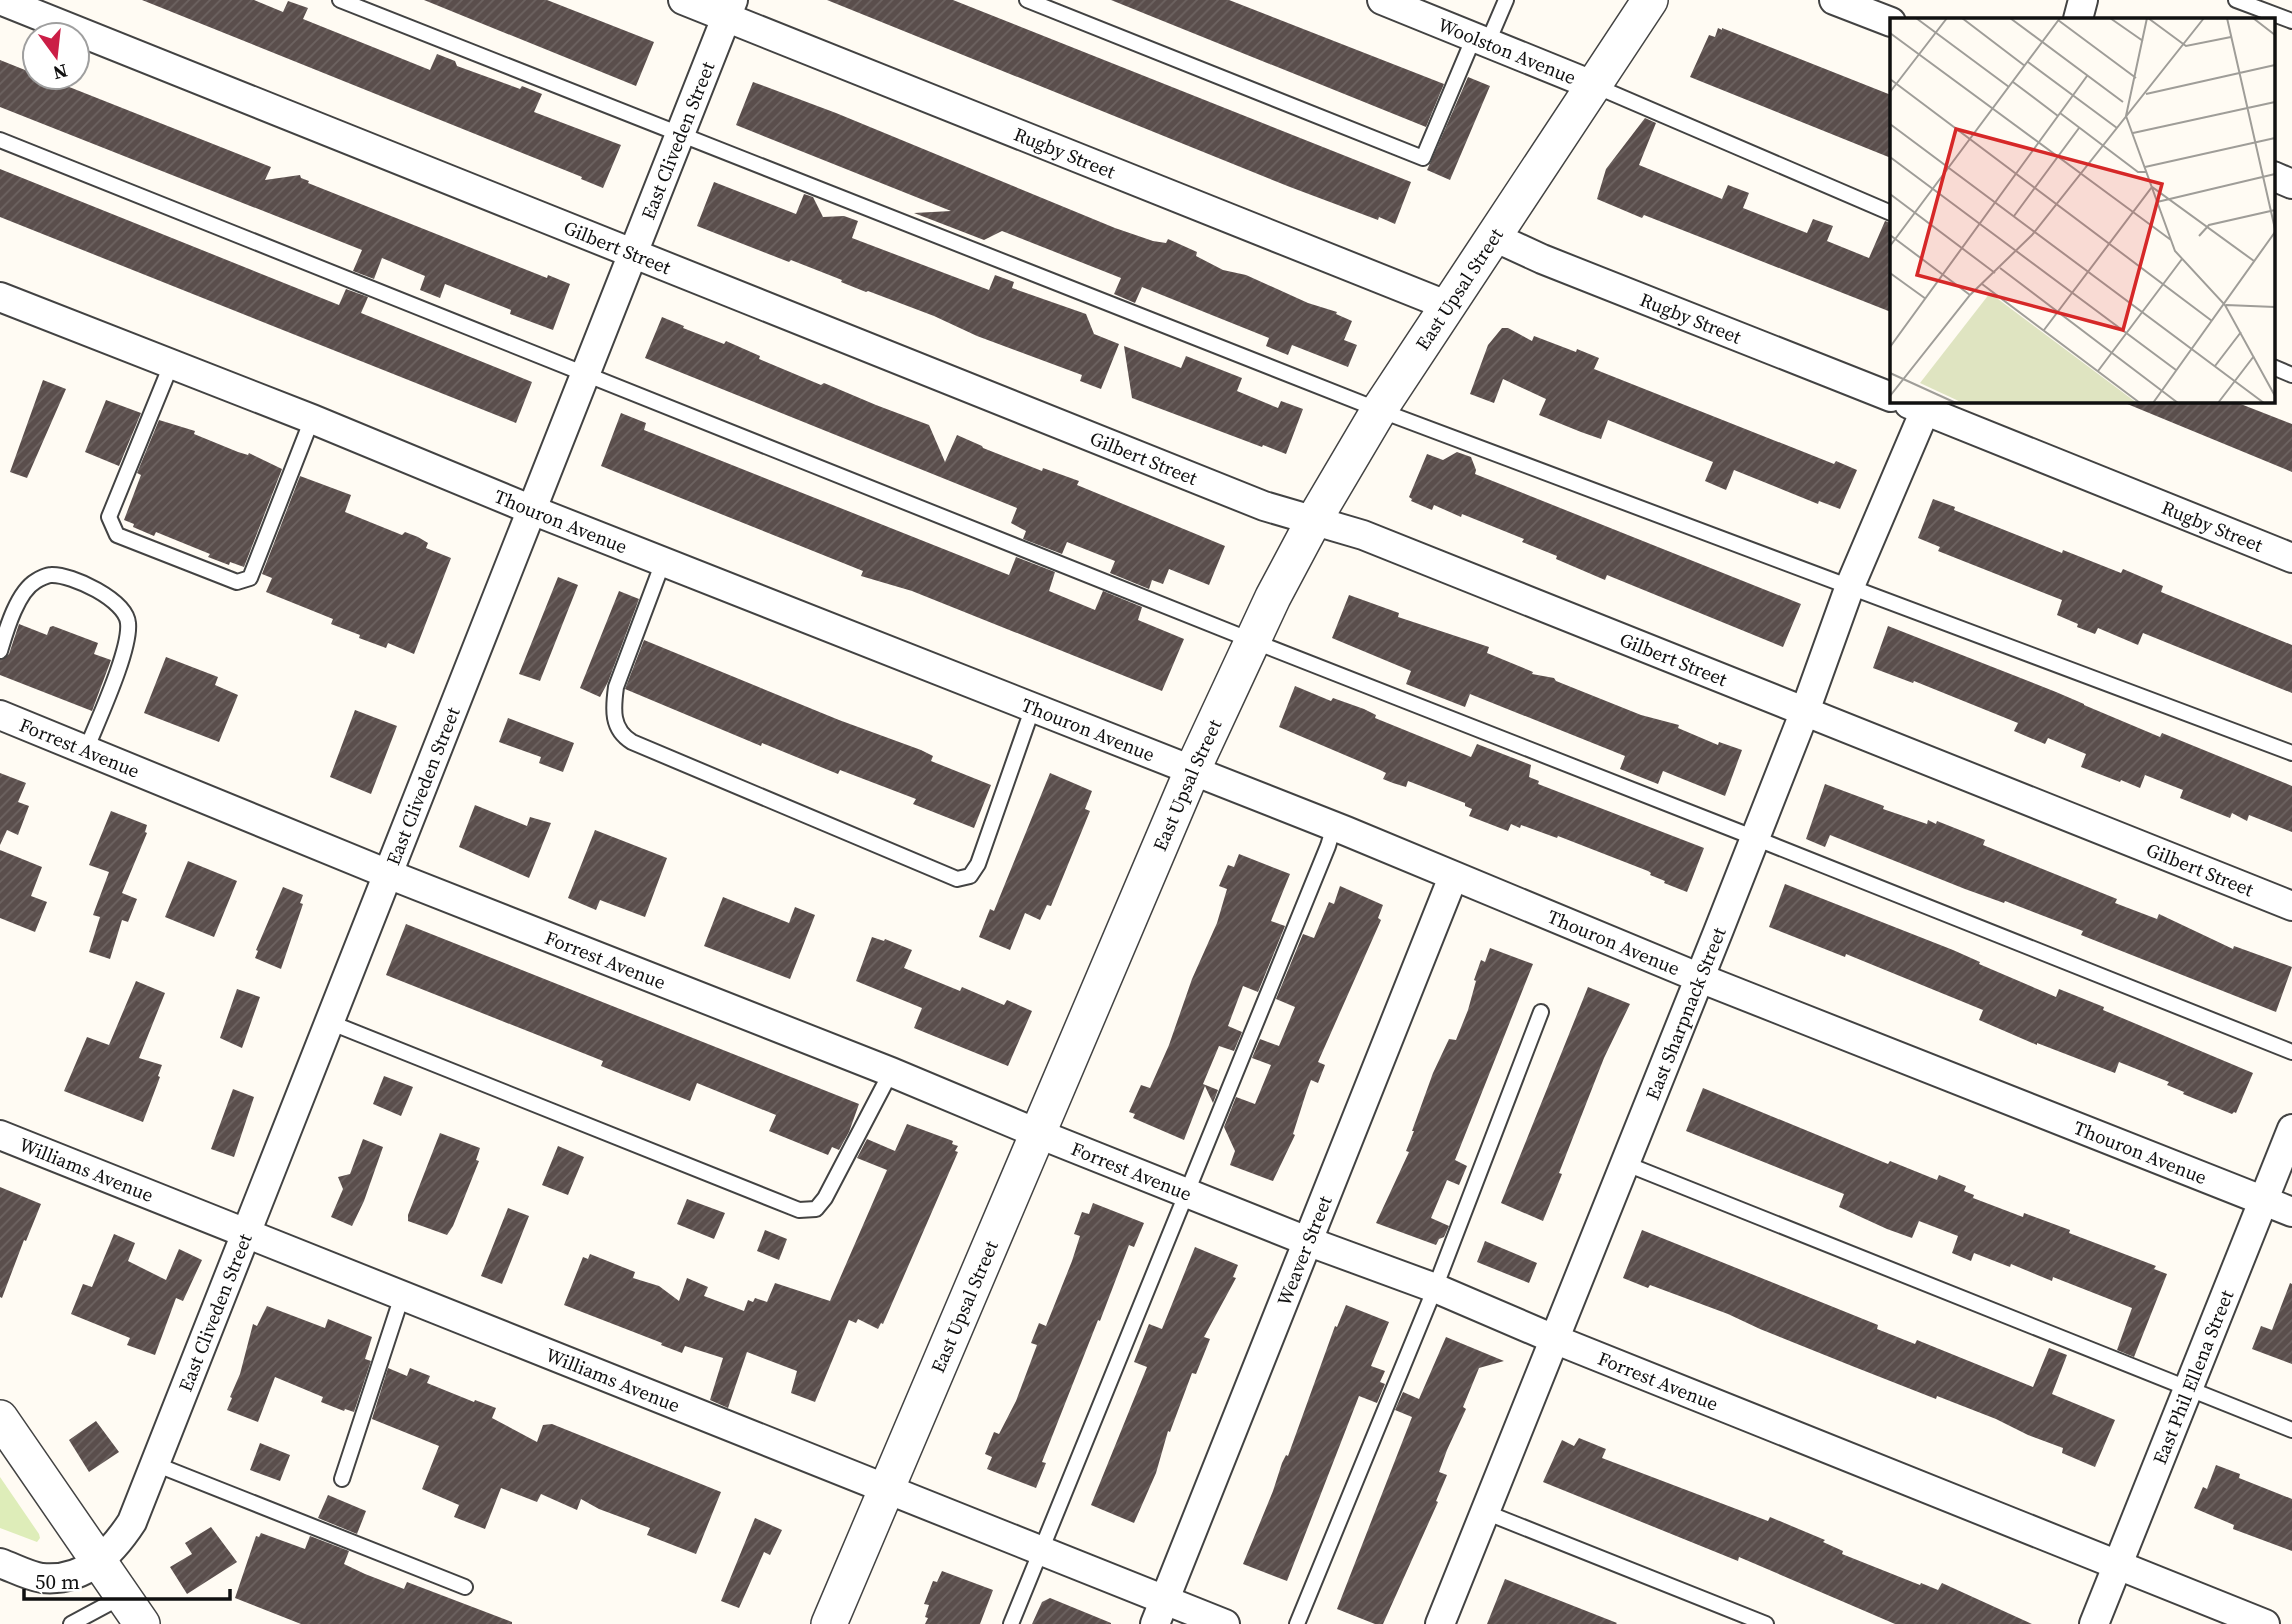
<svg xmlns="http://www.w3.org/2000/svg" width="2292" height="1624" viewBox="0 0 2292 1624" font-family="'Source Serif 4',serif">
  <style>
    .green { fill: #deedb9 }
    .building { fill: url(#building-hatch) }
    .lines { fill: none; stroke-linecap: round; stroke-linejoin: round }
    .service-casing { stroke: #434343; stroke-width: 18 }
    .minor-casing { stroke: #434343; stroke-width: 32 }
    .tertiary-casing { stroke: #434343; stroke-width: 38 }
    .service { stroke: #fff; stroke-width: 14 }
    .minor { stroke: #fff; stroke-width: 28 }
    .tertiary { stroke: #fff; stroke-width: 35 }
    .labels { text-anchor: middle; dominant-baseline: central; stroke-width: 7; stroke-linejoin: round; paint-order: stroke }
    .street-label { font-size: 19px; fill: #101010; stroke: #fff }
    .inset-road { fill: none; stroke: #9f9d98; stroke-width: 2 }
    .view { fill: #d62828; fill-opacity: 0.15; stroke: #d62828; stroke-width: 3.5 }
    .inset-edge { fill: none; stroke: #101010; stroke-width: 3.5 }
  </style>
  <defs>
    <pattern id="building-hatch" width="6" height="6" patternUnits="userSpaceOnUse" patternTransform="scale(1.75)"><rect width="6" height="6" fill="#5a4e4c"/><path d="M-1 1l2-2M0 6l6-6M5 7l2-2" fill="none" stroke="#6d6361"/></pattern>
  </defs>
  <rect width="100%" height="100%" fill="#fffbf3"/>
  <path class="green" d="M0,1477L39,1534L40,1538L37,1542L0,1528Z"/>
  <path class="building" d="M142,0H254L283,12L288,1L308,8L303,19L430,70L437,54L455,61L457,66L520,89L522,86L542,94L534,112L621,145L603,188L581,179L582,177Z
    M424,0H547L654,42L636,86Z
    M827,0H953L1411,182L1395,224L1379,217L1378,220L1290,187Z
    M1111,0H1229L1444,84L1426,127Z
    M1718,28L1722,30V28L1891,95V158L1690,77L1709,35L1715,37Z
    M0,60L35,74V77H44L271,167L265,180L300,175L301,178L309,181L308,183L547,278L548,275L570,284L553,330L510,314L511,310L445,284L440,298L420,290L425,276L382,258L374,279L353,271L362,250L0,107Z
    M1468,77L1490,86L1450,180L1427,170Z
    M753,82L836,113L1115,228L1153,241L1166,243L1168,239L1197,252L1196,256L1223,270L1246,275L1308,303L1337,312L1336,314L1352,321L1344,340L1357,345L1348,367L1292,345L1288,355L1266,346L1269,338L1142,287L1135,303L1114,294L1121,278L1002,231L984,240L914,213L951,211L736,125Z
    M1645,118L1656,123L1639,165L1722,199L1728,185L1749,193L1743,208L1807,233L1813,219L1833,226L1827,241L1869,258L1885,221L1891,223V312L1644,215L1642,218L1597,199L1606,169Z
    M0,169L339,305L346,289L368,297L361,313L532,382L516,423L0,217Z
    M714,182L796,214L804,194L813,197L823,217L844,216L858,221L852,238L989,290L995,275L1014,282L1012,288L1086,314L1094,334L1119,344L1101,389L1080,381L1082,375L977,336L934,316L868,291L866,292L841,282L842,280L791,260L789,262L697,226Z
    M662,317L684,326L683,328L724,344L726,341L760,356L759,359L821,385L824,383L876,405L929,425L945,462L957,435L982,446L983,448L1042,471L1043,468L1079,481L1077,485L1225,546L1209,585L1169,569L1163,584L1152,580L1149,589L1110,573L1115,561L1067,542L1062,554L1023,539L1026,531L1011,523L1017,508L645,358Z
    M1502,328H1508L1532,341L1534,336L1576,352L1577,349L1599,358L1594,369L1834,464L1836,461L1857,470L1840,509L1819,501L1818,504L1734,470L1726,490L1705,481L1713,462L1608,420L1601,439L1581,432L1539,415L1546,399L1503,379L1494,403L1470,394L1488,345Z
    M1124,346L1181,368L1186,356L1242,378L1237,391L1278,408L1281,401L1303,409L1286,454L1263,445L1262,447L1132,398Z
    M43,380L66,389L27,478L10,472Z
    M106,400L141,413L119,466L85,452Z
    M2120,401H2233L2292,424V472Z
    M621,413L646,423L644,430L1009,575L1016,557L1055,572L1049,591L1095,610L1103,591L1142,607L1138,620L1184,639L1162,691L912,591L861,576L863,571L601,466Z
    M159,420L195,431L194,434L238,452L248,455L249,453L282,469L244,567L230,562L229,565L208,557L210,554L156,532L154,536L133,527L134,524L124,520L141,475L137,473Z
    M1457,452L1471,457L1476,470L1475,474L1801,604L1783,647L1607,575L1605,580L1556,559L1557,556L1522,542L1524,539L1462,514L1461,517L1434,505L1432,510L1411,501L1412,499L1409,497L1427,454L1443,460Z
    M300,476L351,495L345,512L402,535L405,532L418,537L428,543L426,548L451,558L414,654L388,643L386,648L359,638L360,635L331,624L333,619L266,592L272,578L262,574Z
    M1933,499L1955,507L1954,510L2062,553L2063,550L2121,573L2123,569L2163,586L2161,592L2292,645V693L2143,633L2138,645L2098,628L2095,634L2077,627L2078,624L2057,615L2062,600L1938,551L1940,547L1918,538Z
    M558,577L578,585L540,681L519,674Z
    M619,591L639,599L608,682L600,697L580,688Z
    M1349,595L1399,613L1398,617L1489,647L1487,653L1533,672L1532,674L1554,678L1556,681L1641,715L1679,725L1678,728L1718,745L1719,742L1742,750L1725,796L1663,771L1658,784L1620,769L1625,756L1470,694L1465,707L1406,684L1411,671L1332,638Z
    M19,624L47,635L50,627L53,626L98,643L94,654L111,660L92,711L0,675V660L9,654Z
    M1888,626L2056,692L2084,704V705L2160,737L2162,733L2292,786V832L2249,815L2247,821L2232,813L2230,818L2180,798L2183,790L2145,775L2140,788L2121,780L2120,782L2081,767L2086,754L2048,738L2045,744L2014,731L2018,723L1914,681L1913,683L1873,668Z
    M644,640L839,720L921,750L933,756L931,761L991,785L974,828L913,804L916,799L840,770L838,774L762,743L761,746L625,689Z
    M166,657L218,677L215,685L238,695L219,742L144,713Z
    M1295,686L1331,701L1333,698L1364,709L1376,715L1375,718L1471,757L1477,744L1531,765L1529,777L1539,781L1538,784L1704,848L1687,892L1664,883L1665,881L1650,875L1651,873L1648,871L1558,836L1557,838L1521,825L1520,828L1511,824L1508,831L1469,816L1472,809L1465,806V803L1408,781L1406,787L1393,783L1383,779L1386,773L1380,770L1279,727Z
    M355,710L397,726L371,794L330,777Z
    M508,718L574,743L563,772L539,763L541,757L499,742Z
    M0,773L26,783L18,802L29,806L18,835L7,830L0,845Z
    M1050,773L1092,791L1085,809L1090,811L1051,906L1047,905L1040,920L1025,913L1010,950L979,937L990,909L994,911Z
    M1825,784L1884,806L1883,809L1927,824L1928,820L1936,824L1937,821L1985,840L1983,845L2117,899L2115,903L2157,919L2159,914L2233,949L2234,946L2292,967L2276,1012L2081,935L2083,931L2005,901L2004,903L1965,889L1830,835L1825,847L1806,839Z
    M475,805L527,826L530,817L551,823L529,878L459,847Z
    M111,811L147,825L145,832L147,833L122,893L137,899L128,922L122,920L110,959L89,952L100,917L93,915L109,872L89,865Z
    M595,830L667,858L645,917L600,900L596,910L568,898Z
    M0,850L42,867L31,896L47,902L35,932L0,918Z
    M1239,854L1290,874L1271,921L1285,926L1258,992L1243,986L1228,1026L1242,1032L1234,1051L1219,1046L1203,1084L1218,1090L1213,1103L1205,1086L1184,1140L1133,1118L1135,1114L1129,1112L1141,1085L1150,1088L1169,1045L1192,979L1217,923L1227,889L1219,886L1228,865L1234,867Z
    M188,861L237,881L214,937L165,917Z
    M1785,884L1953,950L1980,962L1979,964L2056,997L2059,989L2104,1007L2103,1010L2253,1073L2236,1113L2234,1112L2232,1114L2183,1094L2184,1092L2167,1085L2169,1082L2119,1062L2115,1073L2037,1043V1045L1979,1020L1983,1010L1846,954L1845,957L1769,927Z
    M1340,886L1383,905L1378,918L1381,920L1318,1062L1325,1065L1318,1083L1311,1080L1307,1090L1293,1134L1295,1135L1273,1181L1230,1165L1235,1151L1224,1127L1236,1097L1255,1104L1271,1065L1252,1058L1260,1039L1279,1046L1295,1007L1276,999L1303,934L1314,938L1329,902L1334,904Z
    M283,887L303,895L300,903L303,904L281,969L255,958L258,951L256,950Z
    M723,897L789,923L795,907L815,915L790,979L704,946Z
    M406,924L859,1104L849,1132L839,1150L832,1147L828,1155L769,1131L776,1115L697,1083L690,1101L601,1066L603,1061L386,975Z
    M872,937L884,941L885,939L912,950L904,968L960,991L962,987L1004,1005L1007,1000L1032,1011L1008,1066L914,1028L922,1008L856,981Z
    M1490,948L1533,964L1455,1160L1467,1166L1459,1185L1447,1180L1431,1218L1449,1226L1444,1237L1439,1239L1436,1245L1376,1223L1409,1152L1406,1151L1414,1131H1412L1433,1073L1449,1039L1456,1040L1468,1010L1476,981L1474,980L1481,960L1485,962Z
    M136,981L165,993L139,1058L162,1065L158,1076L160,1077L143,1122L64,1091L87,1037L109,1045Z
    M1588,987L1630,1004L1604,1058L1559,1173L1562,1174L1543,1221L1501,1203Z
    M237,989L260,997L242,1048L220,1038Z
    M384,1076L413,1087L401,1116L373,1104Z
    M1703,1088L1888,1164L1890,1161L1937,1180L1939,1175L1966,1186L1964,1191L1974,1195L1973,1198L2023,1217L2024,1213L2070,1230L2069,1233L2156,1266L2154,1269L2167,1274L2134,1357L2117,1350L2132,1308L2053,1277L2052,1281L2011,1264L2010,1267L1974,1253L1971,1261L1952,1253L1958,1236L1919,1221L1912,1238L1887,1229L1839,1207L1844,1194L1686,1131Z
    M233,1089L254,1097L234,1157L211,1149Z
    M907,1124L953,1141L952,1144L958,1146L955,1151L958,1152L883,1324L881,1323L878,1329L858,1319L856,1323L849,1320L815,1402L791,1393L797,1371L747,1352L728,1408L710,1400L723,1358L685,1346L682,1353L661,1345L662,1343L564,1305L583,1257L588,1259L590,1254L635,1272L633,1278L659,1286L679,1301L687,1278L708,1287L704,1296L744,1311L748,1300L753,1302L755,1298L767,1302L775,1283L830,1301L887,1170L857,1158L867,1139L895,1151Z
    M440,1133L480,1148L476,1160L479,1161L453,1226L447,1235L408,1221V1215Z
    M363,1139L383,1147L364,1201L352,1226L331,1217L343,1189L338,1177L350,1174Z
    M558,1146L584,1157L568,1195L542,1185Z
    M0,1187L41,1204L26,1241L24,1240L2,1298L0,1297Z
    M687,1199L725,1213L714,1239L677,1224Z
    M1093,1203L1144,1223L1134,1247L1129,1245L1100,1321L1098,1320L1042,1462L1046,1463L1036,1488L987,1469L992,1457L985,1454L994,1432L999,1434L1016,1401L1037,1345L1031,1343L1039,1323L1046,1326L1072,1261L1080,1236L1074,1234L1082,1212L1089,1214Z
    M508,1208L529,1216L502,1284L481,1276Z
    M765,1230L787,1239L779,1260L757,1251Z
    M1642,1230L1878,1325L1877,1329L1915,1344L1917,1340L2033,1387L2049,1348L2067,1355L2052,1394L2115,1420L2095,1467L2062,1453L2063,1448L2028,1435L1996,1419L1937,1396L1936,1399L1852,1366L1760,1329L1728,1314L1650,1285L1648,1288L1623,1278Z
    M114,1234L135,1243L128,1261L166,1280L179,1249L202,1260L183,1301L176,1298L155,1355L127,1345L130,1338L71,1314L83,1284L92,1287Z
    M1485,1241L1537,1263L1529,1283L1477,1262Z
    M1195,1247L1238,1265L1233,1277L1236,1278L1204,1337L1210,1339L1196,1374L1192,1373L1170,1432L1168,1431L1156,1473L1134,1523L1091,1505L1147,1367L1134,1362L1149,1324L1162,1329Z
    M2290,1283L2292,1284V1364L2252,1349L2261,1326L2272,1330Z
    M1346,1305L1389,1322L1371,1366L1385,1371L1380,1382L1385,1384L1377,1403L1359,1396L1287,1581L1243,1564L1273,1491L1282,1463L1286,1455L1288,1456L1335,1326L1337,1327Z
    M267,1306L325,1328L328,1319L372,1337L365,1359L371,1361L354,1412L345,1409L344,1411L321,1402L323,1397L275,1377L258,1422L227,1410L232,1398L230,1397L240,1374L253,1324L257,1326Z
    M1446,1337L1504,1361L1479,1368L1463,1407L1466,1409L1447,1450L1439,1472L1447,1475L1436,1501L1438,1502L1383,1624H1375L1337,1609L1412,1417L1395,1410L1403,1392L1419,1399Z
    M388,1368L407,1376L410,1368L430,1376L427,1383L474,1402L475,1400L496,1408L492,1418L537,1442L543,1425L552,1424L721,1492L696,1554L647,1535L650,1528L599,1509L581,1499L577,1510L541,1494L537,1502L501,1488L485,1529L454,1517L459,1505L422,1489L439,1446L372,1419Z
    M96,1421L119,1452L89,1472L69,1440Z
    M1579,1438L1606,1449L1602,1458L1768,1521L1770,1517L1825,1540L1823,1542L1843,1551L1842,1554L1920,1585L1921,1583L1938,1590L1942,1583L2032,1624H1895L1739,1557L1738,1561L1543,1482L1562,1440L1574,1446Z
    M260,1443L290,1455L280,1481L250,1470Z
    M2216,1465L2240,1474L2239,1478L2292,1499V1551L2233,1529L2234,1525L2194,1508L2203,1487L2207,1489Z
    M328,1495L366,1511L357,1534L318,1518Z
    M755,1518L782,1530L770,1555L764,1552L739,1608L721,1601Z
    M211,1527L237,1562L187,1594L170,1567L192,1554L185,1543Z
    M261,1533L305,1549L310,1536L349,1551L344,1564L365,1574L404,1589L407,1582L512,1622V1624H301L235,1598L256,1536L259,1537Z
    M942,1571L993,1590L980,1624H925L928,1618L925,1617L929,1605L924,1604L933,1581L937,1582Z
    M1505,1579L1617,1623L1616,1624H1487Z
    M1050,1598L1111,1623V1624H1032L1042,1602Z"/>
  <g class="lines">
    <g class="service-casing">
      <path id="service" d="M340,0L1379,410L2292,753
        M1027,0L1423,158L1474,37
        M2236,0L2292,21
        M1488,42L1506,0
        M1593,85L1891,213
        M0,140L1253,641L1755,838L2292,1052
        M171,365L109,517L117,535L237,582L250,578L312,419
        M2273,367L2292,375
        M663,562L616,687C613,709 611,729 632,742L957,879L970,876L978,864L1033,707
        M0,651C6,631 17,592 36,581C39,579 47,575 51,575C72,574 126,600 128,623C131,650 97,722 86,750
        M329,1022L799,1210L816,1209L825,1198L891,1072
        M1624,1163L2292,1430
        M155,1464L465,1587
        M342,1479L402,1296
        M1485,1512L1766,1624
        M71,1624L123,1596
        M1011,1624L1328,846L1334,826
        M1297,1624L1435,1288L1541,1012"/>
    </g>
    <g class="minor-casing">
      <g id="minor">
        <path id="s1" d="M0,0L1264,506L1363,535L2292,906"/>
        <path id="s2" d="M683,0L1446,305"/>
        <path id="s3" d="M1382,0L1592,85"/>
        <path d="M1834,0L1891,22"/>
        <path d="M2078,19L2083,0"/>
        <path d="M2273,176L2292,184"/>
        <path id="s4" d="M1492,236L1542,259L1891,397"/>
        <path id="s5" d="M0,297L312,419L532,510L1346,831L1700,978L2292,1212"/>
        <path id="s6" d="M1909,404L2292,558"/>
        <path id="s7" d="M0,715L388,874L891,1072L1039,1134L1307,1241L1435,1288L1554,1339L2265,1624"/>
        <path id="s8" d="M0,1135L1225,1624"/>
        <path id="s9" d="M0,1563C14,1568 28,1576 42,1578C84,1582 111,1554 132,1522L733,0"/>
        <path id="s10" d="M1155,1624L1453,877"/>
        <path id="s11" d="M1440,1624L1718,932L1805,711L1850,586L1929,401"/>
        <path id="s12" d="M2094,1624L2292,1129"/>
      </g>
    </g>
    <g class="tertiary-casing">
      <g id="tertiary">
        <path d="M0,1418L142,1624"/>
        <path id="s13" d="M829,1624L1192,771L1273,597L1314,520L1379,410L1650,0"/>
      </g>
    </g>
    <use href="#service" class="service"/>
    <use href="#minor" class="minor"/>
    <use href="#tertiary" class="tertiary"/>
  </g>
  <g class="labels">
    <g class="street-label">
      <text stroke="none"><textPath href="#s3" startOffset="135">Woolston Avenue</textPath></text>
      <text stroke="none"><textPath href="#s9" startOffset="1642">East Cliveden Street</textPath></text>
      <text stroke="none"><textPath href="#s2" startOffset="411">Rugby Street</textPath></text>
      <text stroke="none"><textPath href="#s1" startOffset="665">Gilbert Street</textPath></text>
      <text stroke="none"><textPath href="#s13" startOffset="1479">East Upsal Street</textPath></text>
      <text stroke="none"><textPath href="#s4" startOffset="215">Rugby Street</textPath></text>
      <text stroke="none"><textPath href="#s1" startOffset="1232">Gilbert Street</textPath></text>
      <text stroke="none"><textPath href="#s5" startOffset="604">Thouron Avenue</textPath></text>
      <text stroke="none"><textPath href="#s6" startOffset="327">Rugby Street</textPath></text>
      <text stroke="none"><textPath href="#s1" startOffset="1799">Gilbert Street</textPath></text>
      <text stroke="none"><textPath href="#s5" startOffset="1171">Thouron Avenue</textPath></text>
      <text stroke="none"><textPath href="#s7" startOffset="86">Forrest Avenue</textPath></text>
      <text stroke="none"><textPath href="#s9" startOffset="948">East Cliveden Street</textPath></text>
      <text stroke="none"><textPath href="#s13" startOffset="912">East Upsal Street</textPath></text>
      <text stroke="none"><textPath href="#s1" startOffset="2366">Gilbert Street</textPath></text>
      <text stroke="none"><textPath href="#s5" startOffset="1738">Thouron Avenue</textPath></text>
      <text stroke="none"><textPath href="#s7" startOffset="653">Forrest Avenue</textPath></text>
      <text stroke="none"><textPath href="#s11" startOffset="658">East Sharpnack Street</textPath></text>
      <text stroke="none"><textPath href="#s5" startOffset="2305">Thouron Avenue</textPath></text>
      <text stroke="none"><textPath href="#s8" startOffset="93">Williams Avenue</textPath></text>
      <text stroke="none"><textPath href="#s7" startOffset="1220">Forrest Avenue</textPath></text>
      <text stroke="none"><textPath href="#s10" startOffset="402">Weaver Street</textPath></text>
      <text stroke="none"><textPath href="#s13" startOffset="345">East Upsal Street</textPath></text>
      <text stroke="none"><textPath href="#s9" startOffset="382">East Cliveden Street</textPath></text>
      <text stroke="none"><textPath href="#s12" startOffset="266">East Phil Ellena Street</textPath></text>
      <text stroke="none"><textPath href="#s8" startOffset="660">Williams Avenue</textPath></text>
      <text stroke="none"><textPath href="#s7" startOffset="1787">Forrest Avenue</textPath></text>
    </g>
  </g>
  <g transform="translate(1890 18)">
    <rect width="385" height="385" fill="#fffbf3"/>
    <path d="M100,275L247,385H73L30,365Z" fill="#dfe4c1"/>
    <path class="inset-road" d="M26,0L119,69M72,0L135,48M120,0L233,84M220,0L253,23M257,0L236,98L285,233L335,287L385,378M258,0L296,28L341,19M337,0L385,211M363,0L385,17M168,2L246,60M0,15L281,222M138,44L227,110M0,61L322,303M123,64L168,98M0,74L57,0M256,76L385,47M170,95L248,154H256M0,106L374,385M243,115L385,84M0,139L286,352M255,149L385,120M0,176L105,255M267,184L385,156M124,198L189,110M0,217L80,277M309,218L319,207L385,192M0,228L170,0M110,250L288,385M0,255L36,281M92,266L250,385M336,287L385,289M154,312L262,169L364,243M0,329L197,58M325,348L351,314M208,353L292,241M0,355L66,385M0,378L80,277L142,217L314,0M263,385L385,214M328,385L364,338"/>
    <path class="view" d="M66,111L272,166L233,312L27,257Z"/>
    <rect width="385" height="385" class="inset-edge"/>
  </g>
  <g transform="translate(56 56) rotate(165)"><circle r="33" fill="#ffffff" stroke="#9f9f9f" stroke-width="2"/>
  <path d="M0-5L12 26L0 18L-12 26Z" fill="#cb1e46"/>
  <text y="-10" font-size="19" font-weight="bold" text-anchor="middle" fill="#101010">N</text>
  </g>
  <path d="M24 1589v10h206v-10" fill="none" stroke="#101010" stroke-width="3.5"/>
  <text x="35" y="1589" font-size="21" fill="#101010" stroke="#ffffff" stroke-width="5" paint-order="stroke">50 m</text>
</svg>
